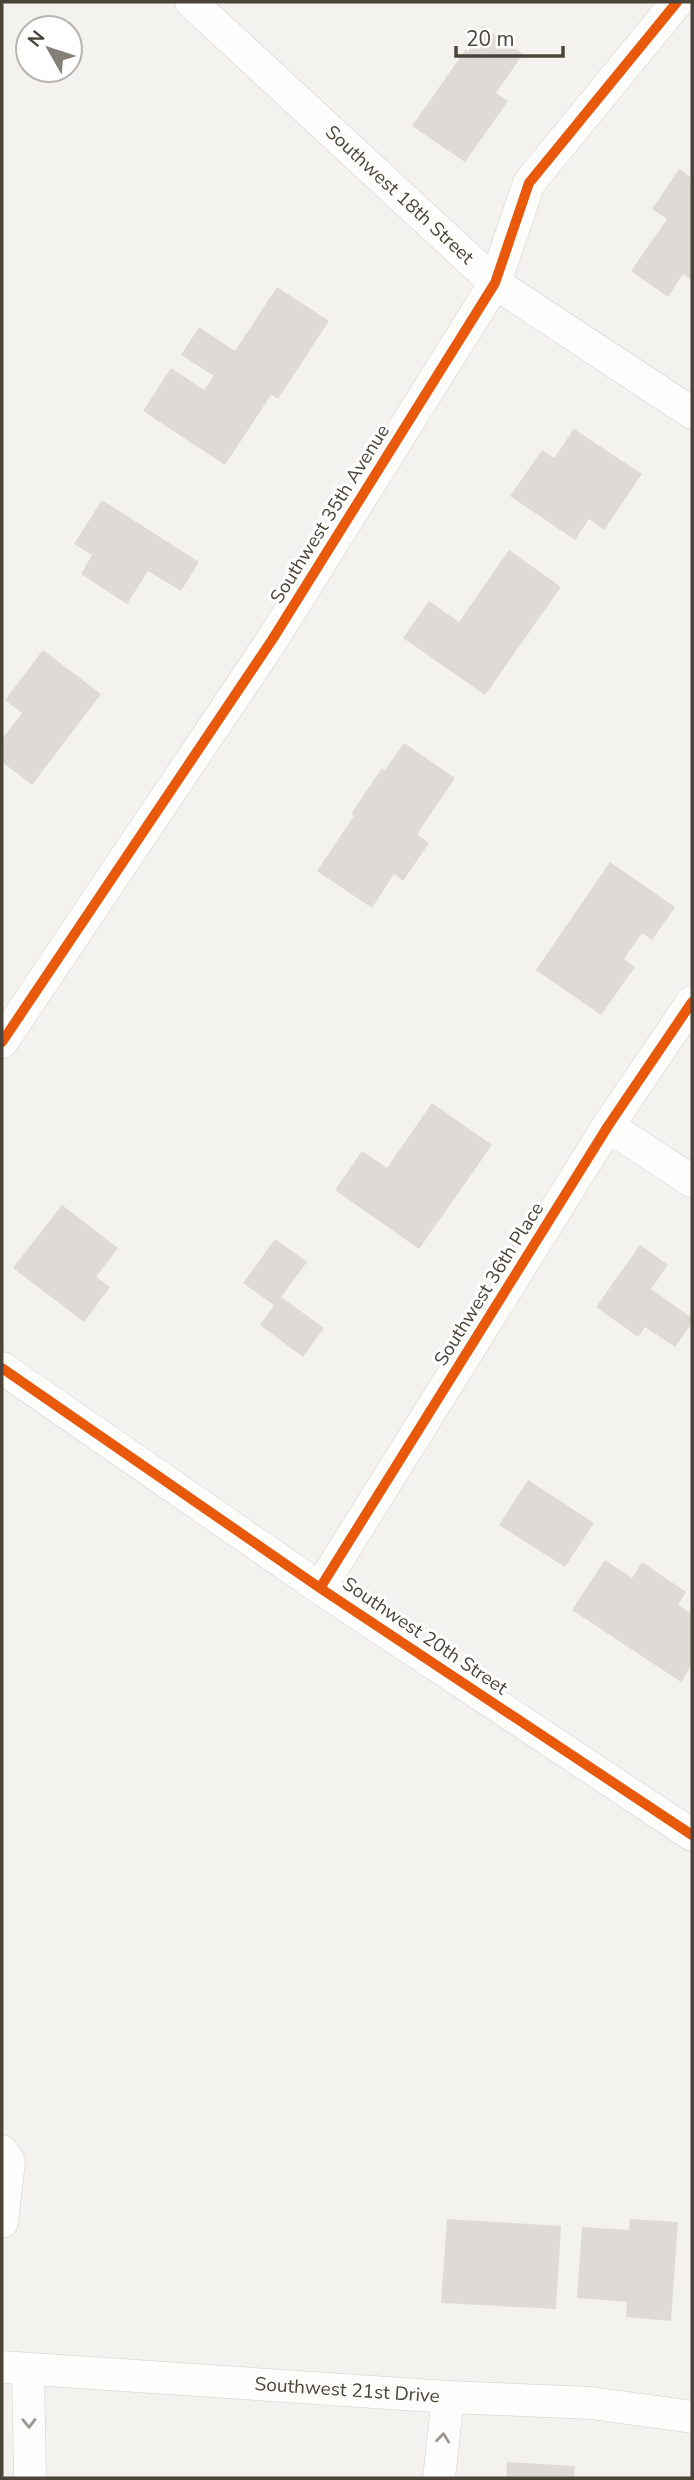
<svg xmlns="http://www.w3.org/2000/svg" width="694" height="2480" viewBox="0 0 694 2480" font-family="'Nunito Sans',sans-serif">
  <style>
    .building { fill: #dedbd6 }
    .lines { fill: none; stroke-linecap: round; stroke-linejoin: round }
    .minor-casing { stroke: #d2d0cb; stroke-width: 33 }
    .minor { stroke: #fdfdfc; stroke-width: 32 }
    .cycleway-casing { stroke: #fff; stroke-width: 15 }
    .cycleway { stroke: #e8590c; stroke-width: 10 }
    .oneway { stroke: #9b9791 }
    .labels { text-anchor: middle; dominant-baseline: central; stroke-width: 6; stroke-linejoin: round; paint-order: stroke }
    .street-label { font-size: 19px; fill: #4b4439; stroke: #fff }
  </style>
  <rect width="100%" height="100%" fill="#f4f2ee"/>
  <path class="building" d="M482,26L523,54L496,93L508,101L465,162L412,126Z
    M679,169L692,178V281L683,274L668,297L631,271L667,219L652,209Z
    M277,287L329,321L278,399L271,395L225,465L143,411L171,368L204,390L214,376L181,355L199,327L235,351Z
    M574,429L642,474L604,530L589,519L575,540L510,496L542,450L554,458Z
    M102,500L199,562L181,591L148,571L127,604L81,574L92,555L74,544Z
    M509,550L561,587L485,695L403,638L429,601L459,622Z
    M43,650L101,694L32,785L2,762V739L22,713L5,700Z
    M404,743L455,778L417,834L429,843L403,881L394,874L372,908L317,871L354,816L351,814L382,768L385,770Z
    M610,862L675,907L652,940L642,933L624,959L635,967L601,1015L536,970Z
    M432,1103L492,1145L419,1249L335,1190L362,1151L387,1168Z
    M62,1205L118,1248L96,1277L110,1287L84,1322L13,1268Z
    M275,1239L307,1262L281,1297L324,1328L303,1357L260,1325L274,1305L243,1283Z
    M640,1245L668,1265L651,1289L692,1318V1323L675,1347L645,1327L638,1337L596,1307Z
    M528,1480L594,1523L565,1567L499,1525Z
    M605,1560L632,1578L642,1562L686,1592L678,1605L692,1614V1664L681,1682L572,1610Z
    M447,2219L561,2226L556,2309L441,2303Z
    M630,2219L678,2222L671,2321L626,2317L627,2302L577,2298L582,2227L629,2230Z
    M507,2462L575,2466L574,2478H506Z"/>
  <g class="lines">
    <g class="minor-casing">
      <g id="minor">
        <path id="s1" d="M191,2L495,283L692,413"/>
        <path d="M2,1042L272,640L495,283L529,183L677,2"/>
        <path d="M608,1126L692,1181"/>
        <path d="M2,1368L320,1588L692,1835"/>
        <path d="M320,1588L608,1126L692,1002"/>
        <path d="M2,2151L9,2162L2,2222"/>
        <path id="s2" d="M2,2367L448,2397L591,2403L692,2417"/>
        <path d="M28,2369L30,2478"/>
        <path d="M439,2478L448,2397"/>
      </g>
    </g>
    <use href="#minor" class="minor"/>
    <g class="cycleway-casing">
      <path id="cycleway" d="M2,1042L272,640L495,283L529,183L677,2
        M2,1368L320,1588L692,1835
        M320,1588L608,1126L692,1002"/>
    </g>
    <use href="#cycleway" class="cycleway"/>
  </g>
  <defs><path id="oneway-chevron" d="M-2-3.5L2.5 0L-2 3.5" fill="none" stroke-width="1.6" stroke-linecap="round" stroke-linejoin="round" transform="scale(1.75)"/></defs>
  <g class="oneway">
    <use href="#oneway-chevron" transform="translate(29 2423) rotate(89)"/>
    <use href="#oneway-chevron" transform="translate(443 2438) rotate(-84)"/>
  </g>
  <g class="labels">
    <g class="street-label">
      <text stroke="none"><textPath href="#s1" startOffset="284">Southwest 18th Street</textPath></text>
      <text transform="translate(330 514) rotate(-58)">Southwest 35th Avenue</text>
      <text transform="translate(489 1284) rotate(-58)">Southwest 36th Place</text>
      <text transform="translate(425 1636) rotate(34)">Southwest 20th Street</text>
      <text stroke="none"><textPath href="#s2" startOffset="346">Southwest 21st Drive</textPath></text>
    </g>
  </g>
  <rect width="694" height="2480" fill="none" stroke="#4b4439" stroke-width="7"/>
  <g transform="translate(49 49) rotate(309)"><circle r="33" fill="#ffffff" stroke="#b7b4b0" stroke-width="2"/>
  <path d="M0-5L12 26L0 18L-12 26Z" fill="#868178"/>
  <text y="-10" font-size="19" font-weight="bold" text-anchor="middle" fill="#4b4439">N</text>
  </g>
  <path d="M456 46v10h107v-10" fill="none" stroke="#4b4439" stroke-width="3.5"/>
  <text x="466" y="46" font-size="21" fill="#4b4439" stroke="#ffffff" stroke-width="5" paint-order="stroke">20 m</text>
</svg>
